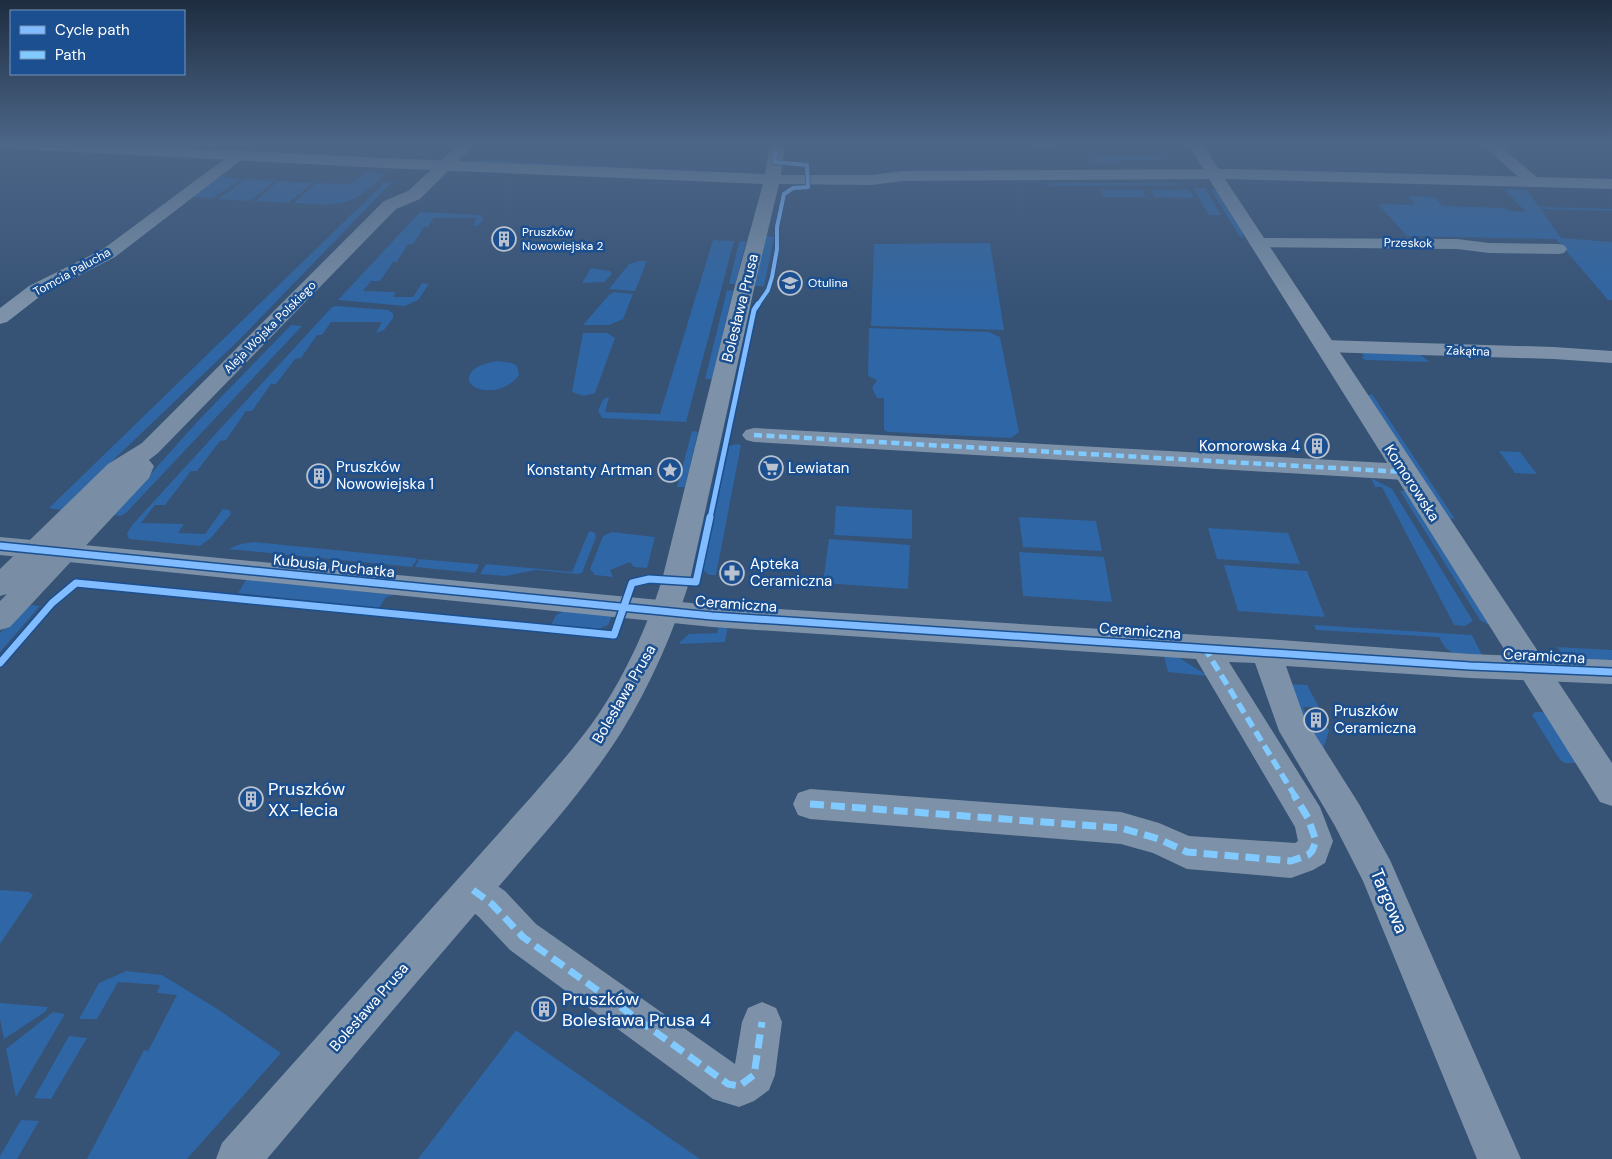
<svg xmlns="http://www.w3.org/2000/svg" width="1612" height="1159" viewBox="0 0 1612 1159" font-family="'DM Sans',sans-serif">
  <style>
    .green { fill: #2f66a5 }
    .lines { fill: none; stroke-linecap: round; stroke-linejoin: round }
    .minor { fill: #7d92a8; fill-rule: evenodd }
    .tertiary { fill: #7d92a8; fill-rule: evenodd }
    .secondary { fill: #798da4; fill-rule: evenodd }
    .quiet-far3 { stroke: #80caff; stroke-width: 3; stroke-dasharray: 6 3; stroke-linecap: butt }
    .quiet-far2 { stroke: #80caff; stroke-width: 4.5; stroke-dasharray: 8 4.5; stroke-linecap: butt }
    .quiet-far1 { stroke: #80caff; stroke-width: 5.5; stroke-dasharray: 11 5.5; stroke-linecap: butt }
    .quiet { stroke: #80caff; stroke-width: 7; stroke-dasharray: 14 7; stroke-linecap: butt }
    .cycleway-far2-casing { stroke: #1b4f8f; stroke-width: 5.5 }
    .cycleway-far1-casing { stroke: #1b4f8f; stroke-width: 8 }
    .cycleway-casing { stroke: #1b4f8f; stroke-width: 10 }
    .cycleway-far2 { stroke: #80bcff; stroke-width: 4 }
    .cycleway-far1 { stroke: #80bcff; stroke-width: 5 }
    .cycleway { stroke: #80bcff; stroke-width: 7 }
    .labels { text-anchor: middle; dominant-baseline: central; stroke-width: 5; stroke-linejoin: round; paint-order: stroke }
    .far-poi-label { font-size: 12px; fill: #fff; stroke: #1b4f8f; text-anchor: start }
    .far-street-label { font-size: 12px; fill: #fff; stroke: #1b4f8f }
    .street-label { font-size: 15px; fill: #fff; stroke: #1b4f8f }
    .poi-label { font-size: 15px; fill: #fff; stroke: #1b4f8f; text-anchor: start }
    .near-poi-label { font-size: 18px; fill: #fff; stroke: #1b4f8f; text-anchor: start }
    .near-street-label { font-size: 18px; fill: #fff; stroke: #1b4f8f }
  </style>
  <rect width="100%" height="100%" fill="#365274"/>
  <path class="green" d="M1093,156L1162,157L1165,160H1124L1096,164Z
    M480,160L734,173L477,163Z
    M365,172L385,174C350,208 341,206 294,203L316,183L351,184Z
    M229,175L225,178L243,179L212,198L191,197L220,176Z
    M246,179L275,181L250,201L218,199Z
    M278,181L313,183L288,203L256,201Z
    M385,182H392L238,341L61,510L49,508Z
    M1053,183H1178L1180,185L1049,186L1048,185Z
    M1193,188H1205L1221,215H1209Z
    M1210,188L1216,190L1244,235L1243,238L1240,237Z
    M1504,189L1527,190L1539,207L1612,209V211L1541,209L1561,238L1612,242V300H1608L1556,239L1407,236L1378,204L1415,205L1408,196L1434,197L1443,206L1505,208L1509,211L1526,212Z
    M1101,190H1142L1146,197H1104Z
    M1151,190H1189L1194,198L1155,197Z
    M420,212L479,215L484,218L479,225L473,226L477,218H434L428,227H424L413,244H408L397,262H393L380,281H371L363,291L396,292L393,297H413L422,283L429,284L418,300L405,306L338,300Z
    M766,236L774,237L764,286H755Z
    M713,240L734,241L686,422L602,418L598,411C601,405 602,397 609,397L605,412L660,414Z
    M744,241L746,242L735,284H729L739,242Z
    M990,243L1004,330L871,326L874,244Z
    M639,261H647L635,291L609,289L629,264Z
    M591,268L610,271L612,274L604,282L582,283Z
    M727,290L733,291L712,379H705Z
    M614,292L633,294L623,319L609,325H583L609,295Z
    M336,306L388,310L393,313V318L384,330L376,333L382,322H331L322,335H317L301,358L295,359L276,384H271L252,411H246L226,440L220,441L197,471H191L165,505H155L141,523L184,524L178,533L205,534L223,509L230,510L231,514L211,538L200,546L129,539L127,533L133,524L332,307Z
    M291,325L302,326L126,513L120,516L114,515L197,422Z
    M869,328L989,332L1000,337L1019,432L1011,438L888,432L884,430V398H877L872,388L877,380L868,376Z
    M583,333H607L615,338L595,393L584,396L572,392Z
    M1361,352L1420,354L1429,362L1366,360L1361,358L1364,356Z
    M498,361L512,363L517,366L519,375C509,390 481,397 469,382C467,367 486,363 498,361Z
    M1372,394L1455,519L1445,517L1366,396Z
    M692,431L698,432L685,487H677Z
    M736,444L741,445L716,575H709L703,570L729,446Z
    M1499,451L1520,452L1537,474L1515,473Z
    M1371,478L1392,489L1473,621L1465,626L1454,625L1382,487H1375Z
    M1400,491H1405L1492,624H1487L1480,620Z
    M836,506L912,510V539L834,535Z
    M1019,517L1096,521L1102,551L1023,547Z
    M1208,528L1288,533L1300,564L1217,559Z
    M589,531L595,533L596,537L582,573L578,574L536,570L506,576L480,574L486,564L572,572Z
    M612,532L655,537L647,568L634,567L630,562L610,570L613,577L595,575L590,569L603,536Z
    M829,539L910,545L908,589L823,583Z
    M253,542L415,558L417,559L412,567L228,549L241,544Z
    M1019,552L1104,557L1112,602L1023,596Z
    M419,559L477,564L479,565L475,573L415,567Z
    M1224,565L1307,571L1325,617L1238,611Z
    M244,579L395,595L386,597L379,608L238,593L246,580Z
    M32,605L40,606L0,652V633L25,607Z
    M564,611L612,616L608,625L597,630L551,625L556,615Z
    M1314,625L1472,635L1483,657C1461,654 1449,659 1439,637L1316,630Z
    M719,626H728L725,642L680,644V642L689,634L717,633Z
    M1557,647L1612,650V664L1580,662L1574,652H1561Z
    M1164,656L1178,657L1208,676L1168,672Z
    M1291,684L1307,685L1319,707H1303L1311,727L1328,728L1329,731L1324,746L1325,759L1310,736Z
    M1535,712H1549L1582,763H1565L1560,760L1532,715Z
    M0,890L29,892L33,895L0,944Z
    M126,971L162,975L219,1010L281,1053L187,1159H87L144,1050L148,1051L177,995L157,993L160,985L118,982L97,1019H79L99,983Z
    M0,1003L48,1007L45,1012L4,1039L0,1019Z
    M53,1012L65,1014L16,1097L6,1049Z
    M516,1030L532,1042L700,1159H418Z
    M69,1036L87,1038L51,1099L34,1098Z
    M21,1120L39,1121L17,1159H0V1156Z"/>
  <g class="lines">
    <path class="minor" d="M206,143H223C219,149 214,149 208,147Z
      M1033,143H1060L1057,146C1050,148 1043,148 1036,146Z
      M1188,143H1202L1222,174L1220,177H1208Z
      M1481,143H1497L1539,179L1541,182L1539,185H1527Z
      M239,150L244,152L247,155L244,158L115,257L43,294L7,322L0,324V308L29,286L103,249L234,152Z
      M1258,238L1457,239L1489,243L1558,244L1564,245L1567,249L1564,253L1558,254L1489,253L1457,249L1252,247L1249,243L1252,239Z
      M1324,340L1554,347L1612,351V363L1554,359L1324,352L1317,350L1314,346L1317,342Z
      M754,428L1405,464L1414,466L1417,472L1414,478L1405,480L754,442L746,440L742,435L746,430Z
      M0,537L712,605L1266,639L1470,654L1612,660V684L1470,678L1286,666L1304,717L1359,804L1390,860L1521,1159H1477L1363,881L1335,826L1279,731L1255,663L1229,662L1320,807L1333,841L1325,863L1313,870L1291,878L1187,869L1153,853L1121,844L810,819L798,815L793,804L798,793L810,789L1121,812L1159,823L1189,836L1295,843L1298,841L1295,827L1196,659L712,627L0,555Z
      M473,872L486,878L505,891L536,924L735,1064L742,1022L748,1008L762,1002L776,1008L782,1022L775,1075L769,1090L754,1101L739,1107L713,1099L510,950L479,917L460,902L455,890L460,878Z"/>
    <path class="tertiary" d="M0,143H79L384,158L765,174L770,143H785L781,175H872L902,171L1231,169L1612,179V189L1225,179L1612,763V806L1600,802L1209,179L902,181L872,185L779,184L754,289L690,580C673,633 651,684 622,731C581,797 520,860 470,920C402,999 334,1079 267,1159H216L222,1143L532,796C555,769 580,742 600,712C627,671 647,627 662,580L734,289L763,184L384,168L0,148Z"/>
    <path class="secondary" d="M460,143H476L420,199L396,209L158,453L149,460L154,466L149,478L10,627L0,630V601L7,594L0,596V569L108,464L142,443L384,201L408,191Z"/>
    <path class="quiet-far3" d="M1041,143H1052"/>
    <path class="quiet-far2" d="M754,435L1405,472"/>
    <path class="quiet-far1" d="M1204,647L1295,796"/>
    <path class="quiet" d="M810,804L1121,828L1159,839L1187,852L1291,861L1308,855L1312,851L1316,841L1308,818L1294,795
      M473,890L492,904L523,937L728,1084L739,1086L754,1075L762,1022"/>
    <g class="cycleway-far2-casing">
      <path id="cycleway-far2" d="M757,306L768,290L772,277L777,249V227L784,194L793,188L808,187L807,165L774,162L778,143"/>
    </g>
    <g class="cycleway-far1-casing">
      <path id="cycleway-far1" d="M710,518L754,310L758,304"/>
    </g>
    <g class="cycleway-casing">
      <path id="cycleway" d="M0,546L712,616L1470,666L1612,672
        M0,663L52,603L76,583L614,635L632,583L649,579L696,582L710,517"/>
    </g>
    <use href="#cycleway-far2" class="cycleway-far2"/>
    <use href="#cycleway-far1" class="cycleway-far1"/>
    <use href="#cycleway" class="cycleway"/>
  </g>
  <linearGradient id="sky" x2="0" y2="1"><stop stop-color="#1e2d40"/><stop offset="0.47" stop-color="#4c6688"/><stop offset="1" stop-color="#4c6688" stop-opacity="0"/></linearGradient>
  <rect width="1612" height="305" fill="url(#sky)"/>
  <defs>
    <g id="building-ring" transform="scale(1.25)"><circle r="9.5" fill="#1b4f8f" stroke="#b9c2ce" stroke-width="1.5"/><path d="M-4-6H4V6H1V3H-1V6H-4ZM-2.5-4.3h1.7v1.8h-1.7ZM.8-4.3h1.7v1.8H.8ZM-2.5-1h1.7V.8h-1.7ZM.8-1h1.7V.8H.8Z" fill="#b9c2ce"/></g>
    <g id="school-ring" transform="scale(1.25)"><circle r="9.5" fill="#1b4f8f" stroke="#b9c2ce" stroke-width="1.5"/><path d="M0-5L7-2L0 1L-7-2ZM-4 1L0 2.5L4 1V4Q0 6-4 4Z" fill="#b9c2ce"/></g>
    <g id="supermarket-ring" transform="scale(1.25)"><circle r="9.5" fill="#1b4f8f" stroke="#b9c2ce" stroke-width="1.5"/><path d="M-6-5.5h2.5l.6 2H6L4.5 2H-2.5L-4.4-4H-6ZM-1.5 3.2a1.3 1.3 0 1 0 .1 0ZM3 3.2a1.3 1.3 0 1 0 .1 0Z" fill="#b9c2ce"/></g>
    <g id="sight-ring" transform="scale(1.25)"><circle r="9.5" fill="#1b4f8f" stroke="#b9c2ce" stroke-width="1.5"/><path d="M0-6L1.8-2.2L6-1.7L2.9 1.2L3.7 5.4L0 3.3L-3.7 5.4L-2.9 1.2L-6-1.7L-1.8-2.2Z" fill="#b9c2ce"/></g>
    <g id="pharmacy-ring" transform="scale(1.25)"><circle r="9.5" fill="#1b4f8f" stroke="#b9c2ce" stroke-width="1.5"/><path d="M-2-6h4v4h4v4h-4v4h-4v-4h-4v-4h4Z" fill="#b9c2ce"/></g>
  </defs>
  <g fill-rule="evenodd">
    <use href="#building-ring" x="504" y="239"/>
    <use href="#school-ring" x="790" y="283"/>
    <use href="#building-ring" x="1317" y="446"/>
    <use href="#supermarket-ring" x="771" y="468"/>
    <use href="#sight-ring" x="670" y="470"/>
    <use href="#building-ring" x="319" y="476"/>
    <use href="#pharmacy-ring" x="732" y="573"/>
    <use href="#building-ring" x="1316" y="720"/>
    <use href="#building-ring" x="251" y="799"/>
    <use href="#building-ring" x="544" y="1009"/>
  </g>
  <g class="labels">
    <g class="far-poi-label">
      <text x="522" y="232">Pruszków<tspan x="522" dy="14">Nowowiejska 2</tspan></text>
      <text x="808" y="283">Otulina</text>
    </g>
    <g class="far-street-label">
      <text transform="translate(1408 243) rotate(1)">Przeskok</text>
      <text transform="translate(72 272) rotate(-29)">Tomcia Palucha</text>
      <text transform="translate(270 327) rotate(-45)">Aleja Wojska Polskiego</text>
      <text transform="translate(1468 351) rotate(2)">Zakątna</text>
    </g>
    <g class="street-label">
      <text transform="translate(740 308) rotate(-76)">Bolesława Prusa</text>
      <text transform="translate(1412 483) rotate(57)">Komorowska</text>
      <text transform="translate(334 566) rotate(6)">Kubusia Puchatka</text>
      <text transform="translate(736 604) rotate(4)">Ceramiczna</text>
      <text transform="translate(1140 631) rotate(4)">Ceramiczna</text>
      <text transform="translate(1544 656) rotate(3)">Ceramiczna</text>
      <text transform="translate(624 694) rotate(-60)">Bolesława Prusa</text>
      <text transform="translate(369 1007) rotate(-49)">Bolesława Prusa</text>
    </g>
    <g class="poi-label">
      <text x="1300" y="446" text-anchor="end">Komorowska 4</text>
      <text x="336" y="467">Pruszków<tspan x="336" dy="17">Nowowiejska 1</tspan></text>
      <text x="788" y="468">Lewiatan</text>
      <text x="652" y="470" text-anchor="end">Konstanty Artman</text>
      <text x="750" y="564">Apteka<tspan x="750" dy="17">Ceramiczna</tspan></text>
      <text x="1334" y="711">Pruszków<tspan x="1334" dy="17">Ceramiczna</tspan></text>
    </g>
    <g class="near-poi-label">
      <text x="268" y="789">Pruszków<tspan x="268" dy="21">XX-lecia</tspan></text>
      <text x="562" y="999">Pruszków<tspan x="562" dy="21">Bolesława Prusa 4</tspan></text>
    </g>
    <g class="near-street-label">
      <text transform="translate(1389 901) rotate(67)">Targowa</text>
    </g>
  </g>
  <rect x="10" y="10" width="175" height="65" fill="#1b4f8f" stroke="#7695bc"/>
  <rect x="20" y="26" width="25" height="8" fill="#80bcff" stroke="#7695bc"/>
  <text x="55" y="35" font-size="15" fill="#ffffff">Cycle path</text>
  <rect x="20" y="51" width="25" height="8" fill="#80caff" stroke="#7695bc"/>
  <text x="55" y="60" font-size="15" fill="#ffffff">Path</text>
</svg>
